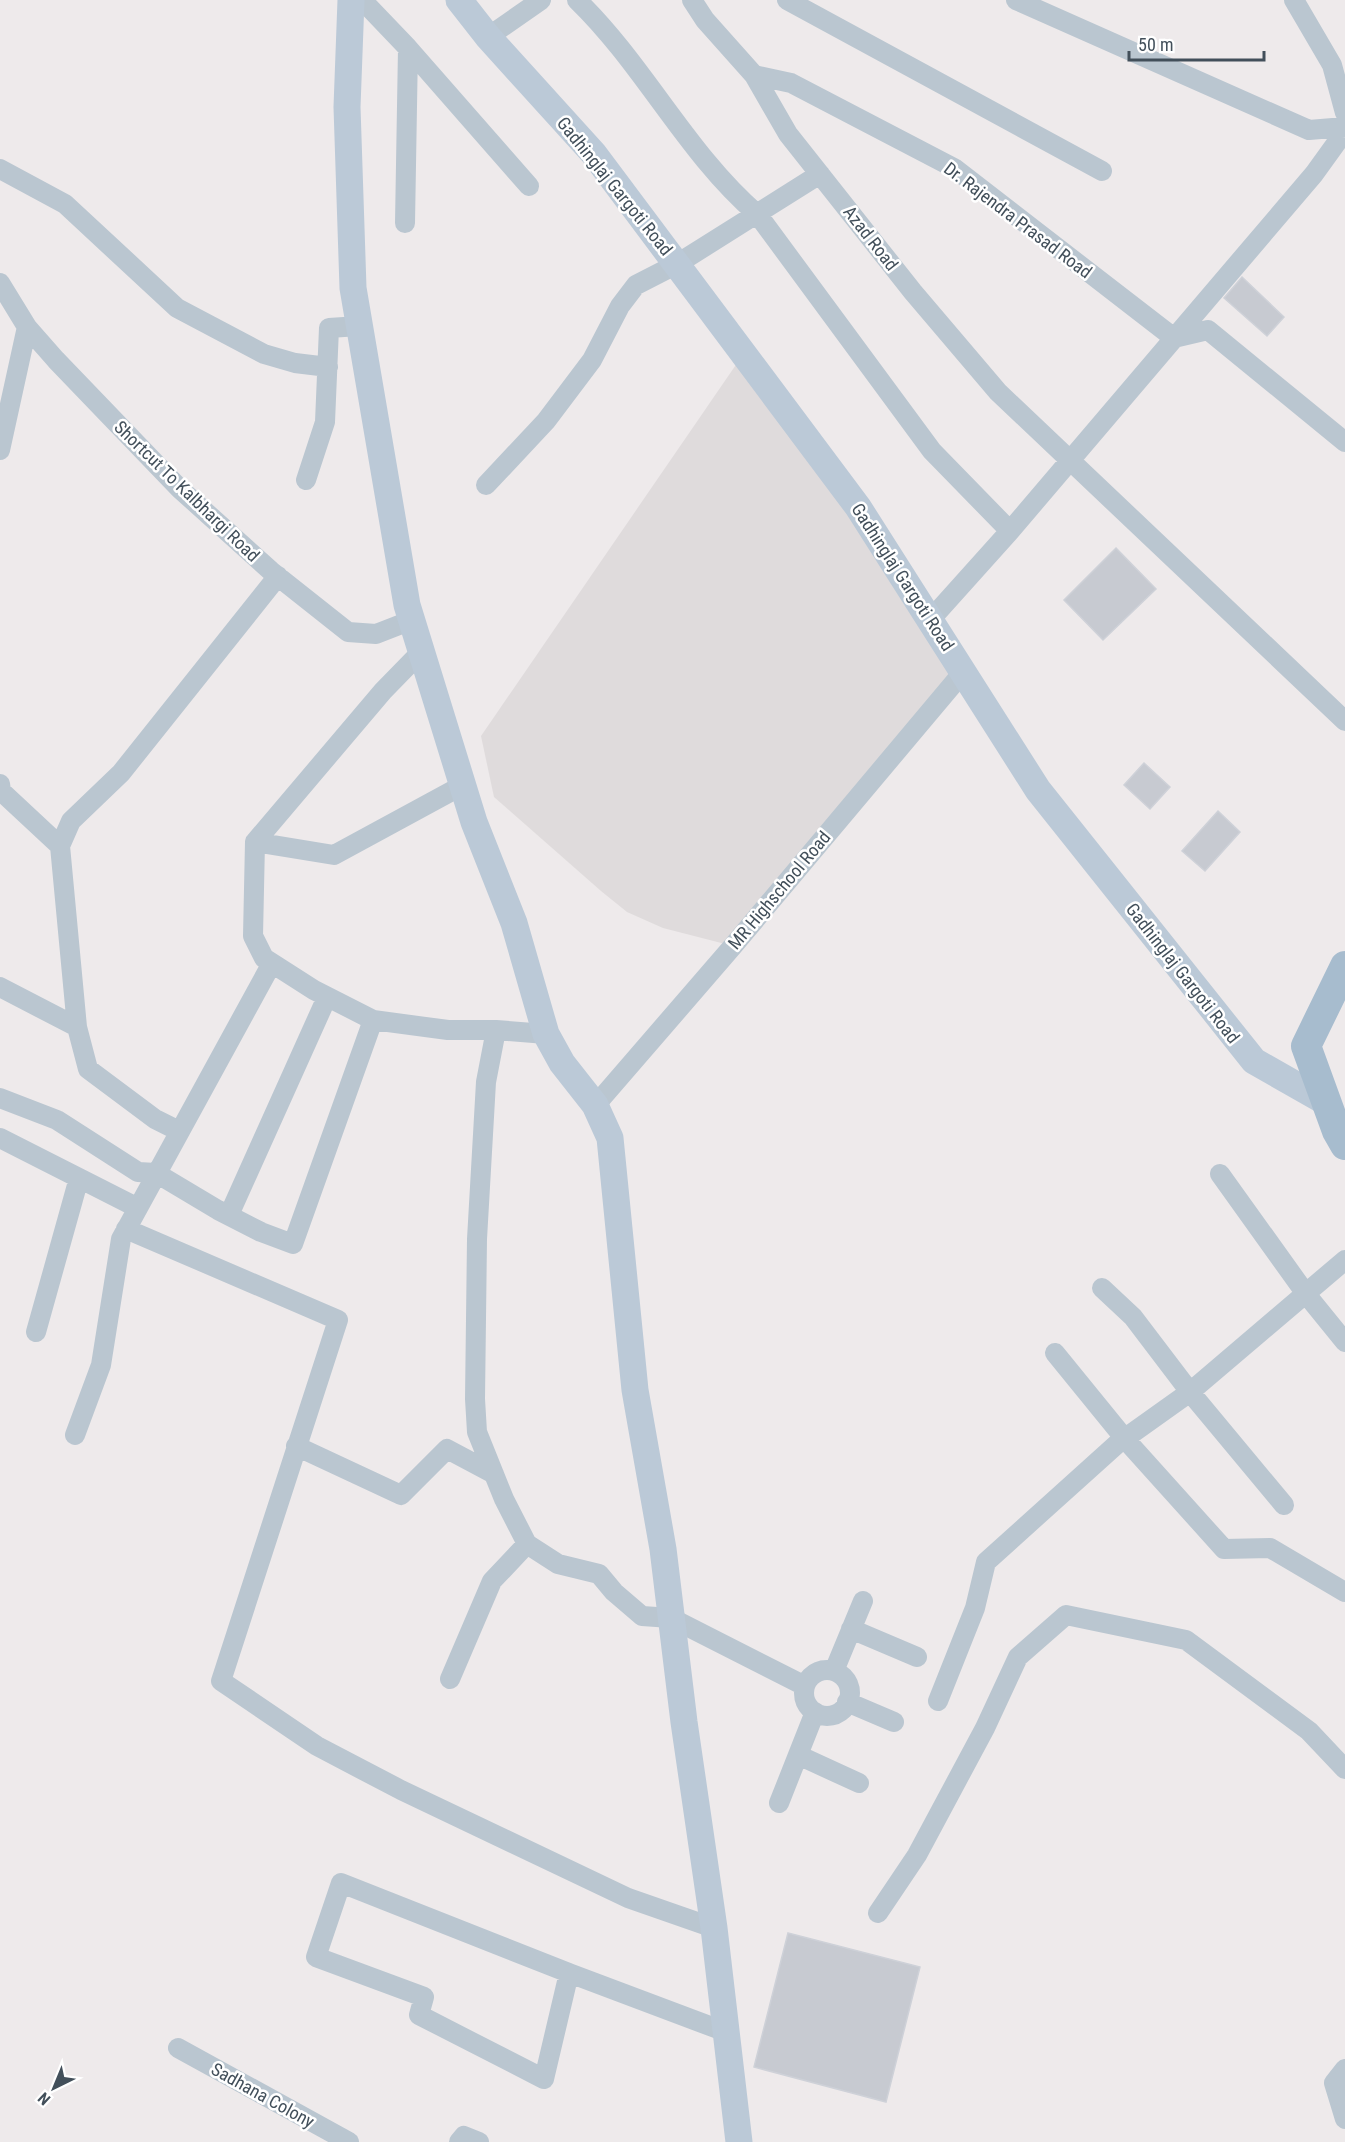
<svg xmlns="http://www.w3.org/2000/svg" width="1345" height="2142" viewBox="0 0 1345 2142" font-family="'Roboto Condensed',sans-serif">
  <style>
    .education { fill: #dfdbdc }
    .building { fill: #c7cad1; stroke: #ced1d8; stroke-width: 1.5 }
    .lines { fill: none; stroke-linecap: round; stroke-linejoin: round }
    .street { stroke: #bac6d0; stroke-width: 20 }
    .secondary { stroke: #bbc9d7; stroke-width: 27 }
    .primary { stroke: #a7bcce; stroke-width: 30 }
    .labels { text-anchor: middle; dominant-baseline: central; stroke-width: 5; stroke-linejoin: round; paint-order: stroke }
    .street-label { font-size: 18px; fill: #424f5a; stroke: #fff }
  </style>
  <rect width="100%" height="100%" fill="#eeeaeb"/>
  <path class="education" d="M742,356L964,671L733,946L663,928L627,912L601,891L494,797L481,736Z"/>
  <path class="building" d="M1242,277L1284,317L1267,336L1224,298Z
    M1116,548L1156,589L1103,640L1064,600Z
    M1144,763L1170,787L1150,809L1124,785Z
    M1218,811L1240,832L1205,871L1182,851Z
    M788,1933L920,1967L886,2102L754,2067Z"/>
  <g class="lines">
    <path class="street" d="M358,0L365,3L408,48L529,186
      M577,0C645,66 686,153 758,215L932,451L1010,531
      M692,0L705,20L754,75L788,134L913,292L998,392L1345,721
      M787,0L1102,171
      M1016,0L1309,130L1345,127
      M1294,0L1332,65L1345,113
      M488,37L541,0
      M754,75L791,83L954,168L1174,338L1208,330L1345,442
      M0,169L65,204L177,308L264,354L295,363L328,367
      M405,223L408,48
      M0,283L27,327L56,360L180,489L271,571L348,632L376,634L412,620
      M0,450L27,327
      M306,480L325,422L329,328L359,326
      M486,485L546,421L592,360L620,306L636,285L677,264L820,174
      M931,619L1010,531L1314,174L1345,131
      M0,784L1,791L60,846
      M463,785L334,855L255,842L253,936L264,958L314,990L373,1020L448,1030H496L546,1034
      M255,842L383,691L422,651
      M0,987L77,1027
      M496,1030L486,1082L477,1239L475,1399L477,1432L504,1499L527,1544L558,1564L599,1574L614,1592L642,1616L671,1618L805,1686
      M0,1098L57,1120L138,1172L156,1173L218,1210L261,1232L293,1244L373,1020
      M593,1108L733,946L964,671
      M179,1131L155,1119L88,1069L77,1027L60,846L71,821L121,773L278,576
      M0,1138L138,1208
      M1220,1174L1306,1294L1345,1342
      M229,1215L327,997
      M126,1229L338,1320L221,1681L317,1746L401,1790L628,1898L714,1928
      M1102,1288L1133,1317L1190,1392L1284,1505
      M36,1332L79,1178
      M1055,1353L1125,1439L1224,1549L1270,1548L1345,1592
      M75,1435L101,1365L121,1239L272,963
      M296,1446L401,1495L447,1449L494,1474
      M851,1629L917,1657
      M804 1693a23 23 0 1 1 46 0a23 23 0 1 1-46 0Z
      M834,1671L863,1601
      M450,1679L492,1581L527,1544
      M938,1701L975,1608L986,1562L1117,1444L1190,1392L1345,1260
      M847,1702L894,1722
      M798,1755L859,1783
      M779,1803L815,1712
      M878,1913L917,1855L985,1728L1018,1657L1066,1615L1186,1640L1309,1731L1345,1769
      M569,1973L341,1883L316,1957L424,1997L419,2015L544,2079L569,1973L726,2032
      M178,2048L349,2142
      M1345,2069L1334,2083L1345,2119
      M459,2142L464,2136L479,2142"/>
    <path class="secondary" d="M351,0L347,107L353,288L407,605L474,822L514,923L546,1034L562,1063L595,1105L610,1138L635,1390L663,1549L684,1722L714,1928L739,2142
      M459,0L488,37L594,154L858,507L1038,790L1254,1061L1326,1102"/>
    <path class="primary" d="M1345,966L1306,1046L1337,1131L1345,1145"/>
  </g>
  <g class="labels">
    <g class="street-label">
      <text transform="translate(615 186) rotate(51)">Gadhinglaj Gargoti Road</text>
      <text transform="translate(1018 220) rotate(37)">Dr. Rajendra Prasad Road</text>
      <text transform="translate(871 238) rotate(52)">Azad Road</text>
      <text transform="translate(187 491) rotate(44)">Shortcut To Kalbhargi Road</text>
      <text transform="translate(903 577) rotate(57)">Gadhinglaj Gargoti Road</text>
      <text transform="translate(779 890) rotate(-50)">MR Highschool Road</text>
      <text transform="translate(1183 973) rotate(52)">Gadhinglaj Gargoti Road</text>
      <text transform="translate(263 2095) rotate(29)">Sadhana Colony</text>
    </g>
  </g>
  <g transform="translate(54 2088) rotate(223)" stroke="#ffffff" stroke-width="4.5" paint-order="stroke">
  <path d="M0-4.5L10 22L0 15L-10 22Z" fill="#424f5a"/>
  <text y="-9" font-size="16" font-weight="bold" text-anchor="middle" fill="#424f5a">N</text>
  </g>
  <path d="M1129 51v9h135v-9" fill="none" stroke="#424f5a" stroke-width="3"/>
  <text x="1138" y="51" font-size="18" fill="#424f5a" stroke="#ffffff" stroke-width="4.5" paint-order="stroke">50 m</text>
</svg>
